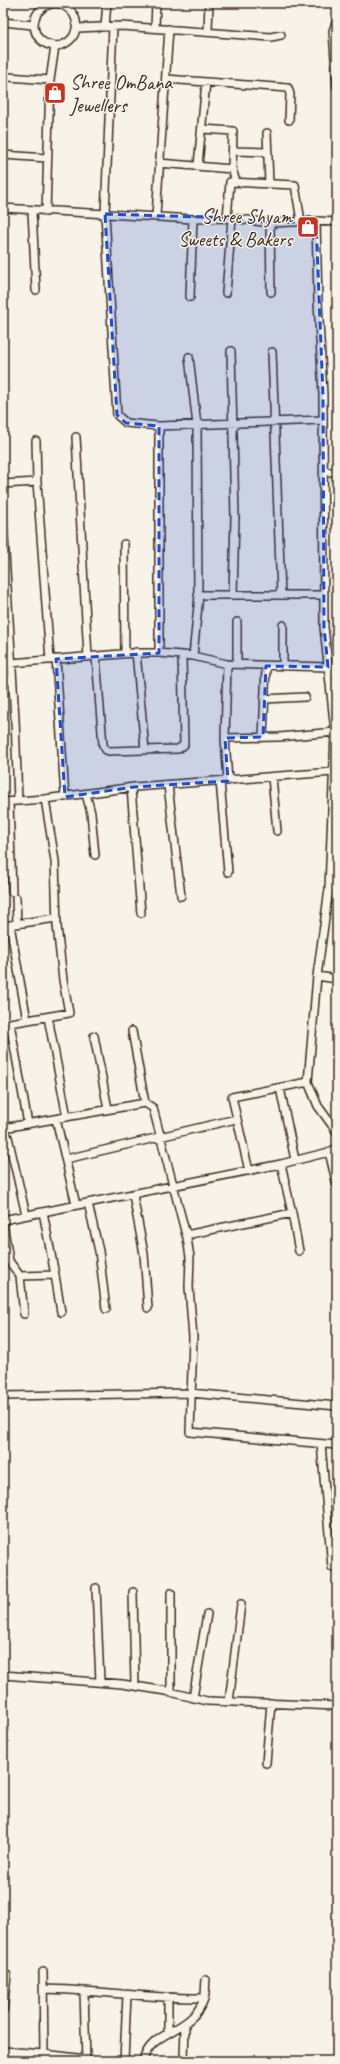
<svg xmlns="http://www.w3.org/2000/svg" width="340" height="2064" viewBox="0 0 340 2064" font-family="Caveat,sans-serif">
  <style>
    .lines { fill: none; stroke-linecap: round; stroke-linejoin: round }
    .minor-casing { stroke: #3b2a1e; stroke-width: 10 }
    .minor { stroke: #f7f3e8; stroke-width: 7 }
    .marked { fill: #1d4ed8; fill-opacity: 0.2; stroke: #1d4ed8; stroke-width: 3; stroke-dasharray: 8 5; stroke-linejoin: round }
    .labels { text-anchor: middle; dominant-baseline: central; stroke-width: 3; stroke-linejoin: round; paint-order: stroke }
    .poi-label { font-size: 20px; fill: #3b2a1e; stroke: #f7f3e8; text-anchor: start }
  </style>
  <rect width="100%" height="100%" fill="#f7f3e8"/>
  <filter id="ink" filterUnits="userSpaceOnUse"><feTurbulence type="fractalNoise" baseFrequency=".025" numOctaves="2"/><feDisplacementMap in="SourceGraphic" scale="8" xChannelSelector="R" yChannelSelector="G"/><feConvolveMatrix kernelMatrix="1 2 1 2 8 2 1 2 1" color-interpolation-filters="sRGB"/></filter>
  <g filter="url(#ink)">
    <g class="lines">
      <g class="minor-casing">
        <path id="minor" d="M55,3C21,9 32,52 62,45C67,43 72,39 74,35C81,19 72,7 56,3
          M337,20L333,31L337,87
          M3,22L33,25
          M105,26L107,3
          M113,26L105,214L117,415L126,423L159,426L323,420
          M77,28L122,26L271,37L281,35
          M155,28L156,3
          M208,31L209,3
          M3,79L8,77L50,80
          M166,79L288,88L290,94L289,120
          M202,129L233,131L232,169
          M267,133L269,184
          M234,151L268,152
          M3,155L47,158
          M159,163L232,169L236,182
          M198,165L206,82
          M3,208L193,219L232,218L270,223L316,221
          M32,211L36,290
          M46,212L50,80L55,46
          M156,215L169,29
          M227,218L230,182L295,185L301,221
          M337,222L316,221L318,302L323,395L324,627L335,732L329,889L317,976L308,1082L318,1106L337,1132
          M270,223L271,292
          M226,293L232,218
          M190,297L193,219
          M231,351L235,517L233,595
          M272,352L281,595
          M189,357L197,425L198,595H324
          M76,437L88,657
          M36,441L37,482
          M324,471L337,473
          M3,484L37,482L50,660
          M3,520L15,719L18,801
          M124,544L125,653
          M3,646L11,663L133,653H159L193,656L227,664L328,667
          M136,652L145,750
          M159,653V426
          M193,656L199,595
          M96,657L103,745L106,750L109,751L178,749L184,745L182,655
          M56,659L65,797
          M227,664L225,738L228,781
          M237,664V622
          M283,666V625
          M329,671H337
          M3,681L12,680
          M264,699L305,697
          M263,737L266,666
          M225,738L279,737L335,732
          M272,777L277,831
          M220,781L228,872
          M168,785L181,896
          M131,788L141,913
          M86,794L91,813L95,855
          M3,802L45,799L134,787L333,772
          M9,802L12,892
          M16,898L17,924
          M10,925L27,1020
          M3,926L56,918
          M317,976L337,979
          M48,1017L67,1117
          M132,1031L145,1103
          M94,1036L108,1109
          M280,1088L295,1160
          M56,1119L76,1205
          M28,1124L10,1023L69,1013L63,980L57,926L55,861L45,799
          M9,1127L145,1103L153,1108L186,1235L292,1213L281,1164
          M8,1137L26,1215
          M329,1152L337,1185
          M66,1159L236,1119
          M249,1171L232,1097L308,1082
          M133,1195L144,1254L148,1308
          M88,1203L99,1251L106,1309
          M292,1213L299,1251
          M3,1220L281,1164L329,1152L337,1148
          M3,1222L9,1261L20,1276L55,1275L43,1212
          M186,1232L190,1257L189,1287L193,1337L190,1432L337,1445
          M55,1275L61,1312
          M20,1276L24,1314
          M3,1396L190,1393L337,1406
          M321,1444L332,1567
          M96,1588L100,1682
          M133,1592L135,1686
          M171,1593V1693
          M3,1675L122,1684L166,1691L207,1701L337,1706
          M193,1698L207,1614
          M229,1702L241,1604
          M266,1763L271,1703
          M44,1989C98,1990 151,1999 204,1998
          M84,1991L86,2061
          M168,1998V2033
          M3,2011L7,1975
          M3,2051L44,2054L43,1972
          M44,2054L86,2059
          M124,2061L127,1995
          M143,2061C151,2029 191,2034 204,1999C206,1993 205,1986 206,1980
          M184,2061L185,2024"/>
      </g>
      <use href="#minor" class="minor"/>
    </g>
  </g>
  <path class="marked" d="M105,214L232,218L270,223L316,221L323,395L324,627L328,667L266,666L263,737L225,738L228,781L134,787L65,797L56,659L159,653V426L126,423L117,415Z"/>
  <defs>
    <g id="shop-square" transform="scale(1.15)"><rect x="-9" y="-9" width="18" height="18" rx="4" fill="#c8321e" stroke="#f7f3e8"/><path d="M-5-2.5h2.3a2.7 3.5 0 0 1 5.4 0H5L5.5 6h-11ZM-1.5-2.5h3a1.5 2.3 0 0 0-3 0Z" fill="#fff"/></g>
  </defs>
  <g fill-rule="evenodd">
    <use href="#shop-square" x="55" y="93"/>
    <use href="#shop-square" x="308" y="227"/>
  </g>
  <g class="labels">
    <g class="poi-label">
      <text x="70" y="82">Shree OmBana<tspan x="70" dy="23">Jewellers</tspan></text>
      <text x="292" y="216" text-anchor="end">Shree Shyam<tspan x="292" dy="23">Sweets &amp; Bakers</tspan></text>
    </g>
  </g>
  <rect width="340" height="2064" fill="none" stroke="#f7f3e8" stroke-width="16"/>
  <rect x="8" y="8" width="324" height="2048" fill="none" stroke="#3b2a1e" stroke-width="1.5" filter="url(#ink)"/>
</svg>
